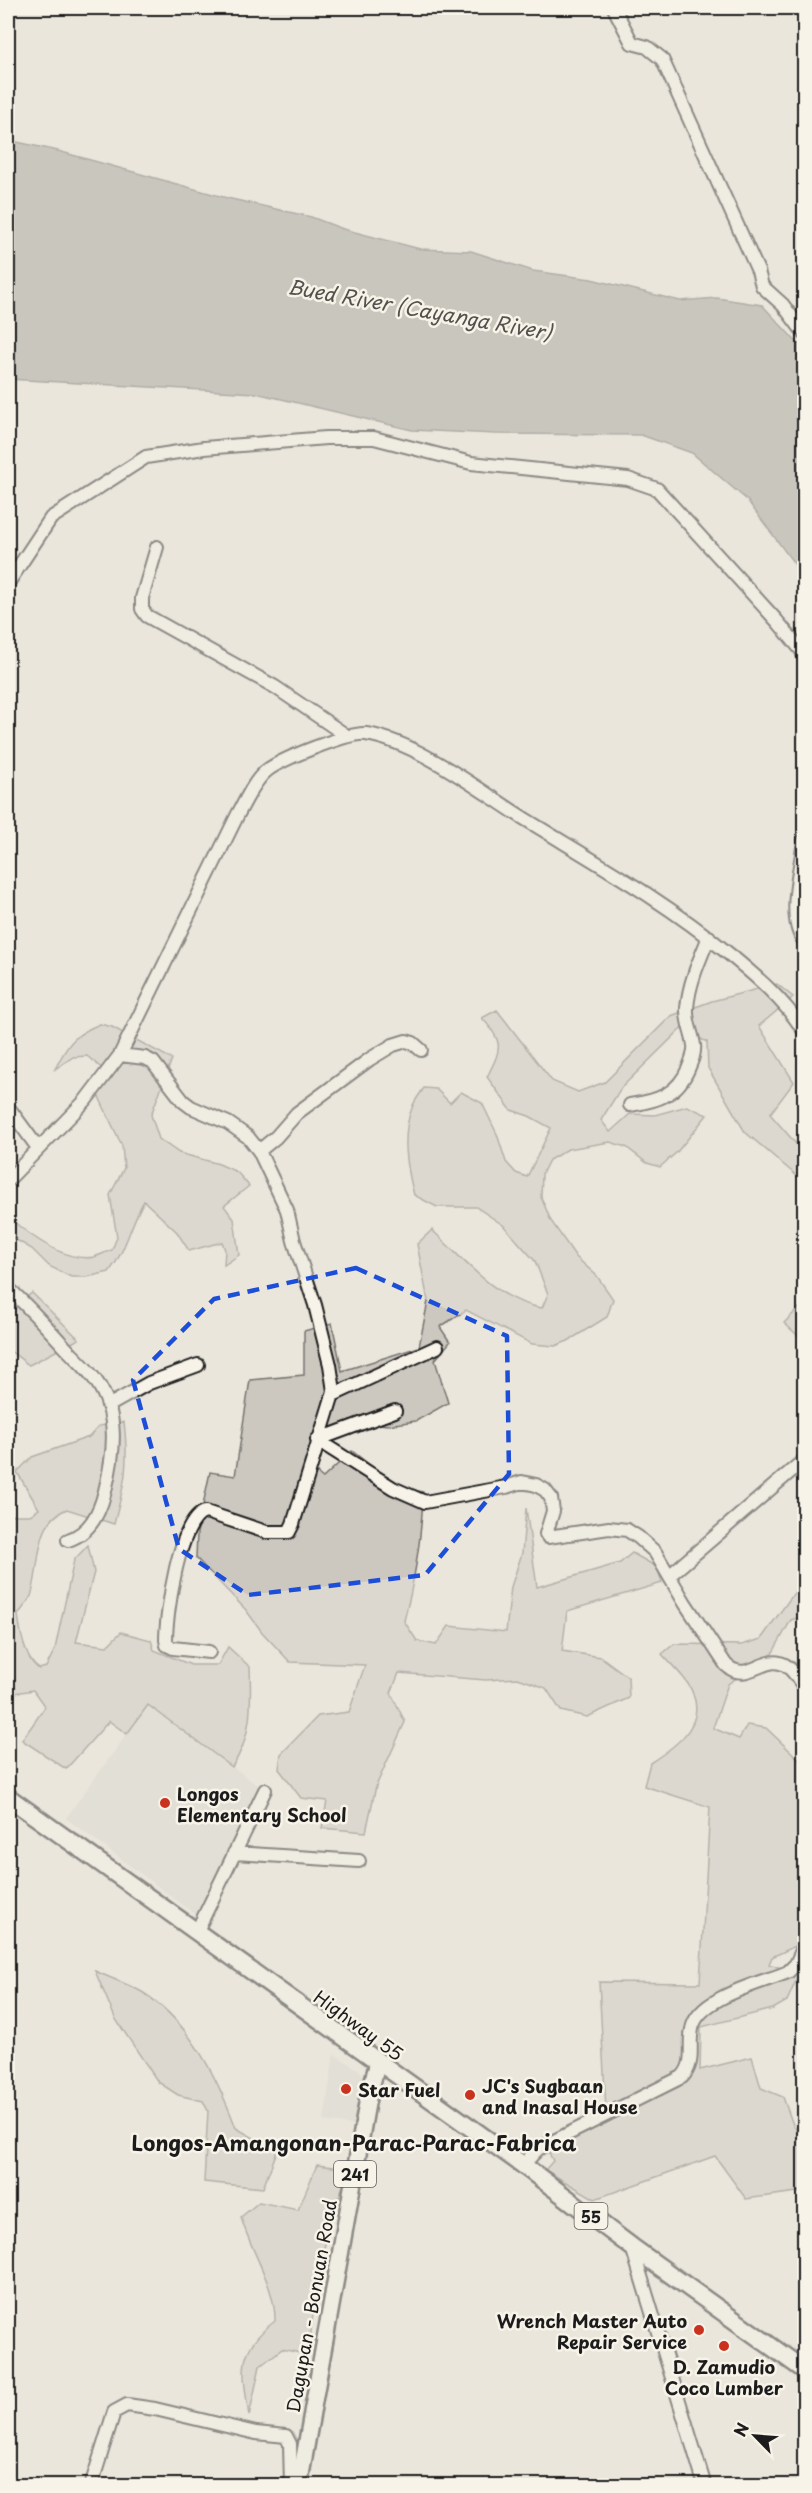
<svg xmlns="http://www.w3.org/2000/svg" width="812" height="2493" viewBox="0 0 812 2493" font-family="'Playpen Sans',sans-serif">
  <style>
    .built { fill: #dad7ce }
    .green { fill: #ccc8c0; stroke: #74726e; stroke-width: 1.5 }
    .water { fill: #a3a19a; stroke: #6d6c68; stroke-width: 1.5 }
    .lines { fill: none; stroke-linecap: round; stroke-linejoin: round }
    .minor-casing { stroke: #1c1c1c; stroke-width: 16 }
    .major-casing { stroke: #1c1c1c; stroke-width: 20 }
    .highway-casing { stroke: #1c1c1c; stroke-width: 21 }
    .minor { stroke: #f7f3e8; stroke-width: 12 }
    .major { stroke: #f7f3e8; stroke-width: 15 }
    .highway { stroke: #f7f3e8; stroke-width: 16 }
    .marked { fill: none; stroke: #1d4ed8; stroke-width: 4.5; stroke-dasharray: 12 8; stroke-linejoin: round }
    .poi-dot { fill: #c8321e; stroke: #f7f3e8; stroke-width: 2 }
    .labels { text-anchor: middle; dominant-baseline: central; stroke-width: 5; stroke-linejoin: round; paint-order: stroke }
    .shield { fill: #f7f3e8; stroke: #5e5c59; stroke-width: 1.5 }
    .shield-label { font-size: 16px; font-weight: bold; fill: #1c1c1c }
    .poi-label { font-size: 18px; font-weight: bold; fill: #1c1c1c; stroke: #f7f3e8; text-anchor: start }
    .street-label { font-size: 18px; fill: #1c1c1c; stroke: #f7f3e8 }
    .water-label { font-size: 20px; font-style: italic; fill: #52514e; stroke: #f7f3e8 }
    .quarter-label { font-size: 21px; font-weight: bold; fill: #1c1c1c; stroke: #f7f3e8 }
  </style>
  <rect width="100%" height="100%" fill="#eae6dc"/>
  <filter id="ink" filterUnits="userSpaceOnUse"><feTurbulence type="fractalNoise" baseFrequency=".0167" numOctaves="2"/><feDisplacementMap in="SourceGraphic" scale="12" xChannelSelector="R" yChannelSelector="G"/><feConvolveMatrix kernelMatrix="1 2 1 2 8 2 1 2 1" color-interpolation-filters="sRGB"/></filter>
  <g filter="url(#ink)">
    <path class="built" d="M148,1705L261,1788L199,1917L66,1818Z
      M334,2054L359,2070L364,2077L358,2126L324,2121Z"/>
    <path class="green" d="M777,984L793,997L759,1026L794,1082L770,1114L798,1146L804,1143V1182L745,1132L708,1068L707,1042L681,1029L621,1088L601,1120L610,1132L630,1114L655,1115L687,1106L707,1115L677,1152L660,1167L647,1163L626,1147L610,1142L568,1149L549,1160L542,1174L541,1197L551,1221L576,1257L597,1276L613,1299L607,1317L568,1341L555,1346L532,1344L466,1310L440,1327L450,1342L435,1360L448,1403L416,1421L387,1425L350,1420L319,1446L313,1470L323,1478L352,1451L397,1486L423,1492C422,1535 415,1579 404,1621L417,1641L436,1645L449,1626L506,1632L511,1587L522,1553L526,1508L537,1587L620,1563L632,1553L657,1567L662,1583L567,1611L562,1651L601,1657L628,1677L629,1698L587,1717L561,1711L546,1688L518,1678L486,1680L399,1673L391,1693L405,1722L376,1786L366,1832L322,1828L327,1801L301,1798L279,1769L281,1754L318,1716L349,1712L365,1665L290,1662L262,1632L246,1610L196,1558L197,1533L210,1472L235,1476L250,1380L304,1375V1331L332,1323L342,1371L419,1347L428,1301L417,1244L432,1230C464,1260 497,1301 542,1308L548,1294L535,1261L503,1225L476,1207H437L414,1195C407,1168 401,1135 412,1108C414,1101 420,1094 424,1088L436,1089L450,1103L461,1092L482,1103L497,1134L506,1162L516,1173L527,1177L551,1128L529,1116L511,1110L487,1077C501,1049 505,1043 482,1018L497,1010L552,1081L578,1092L605,1082L671,1016L712,1001Z
      M100,1024L112,1027L172,1059L151,1115L159,1139L179,1153L219,1164L237,1172L249,1186L224,1206L234,1219L239,1255L224,1265L225,1250L222,1242L189,1251L177,1232L144,1201C130,1224 127,1250 109,1272L87,1277H71L49,1266L32,1249L8,1235V1217C28,1234 66,1263 94,1257C100,1255 106,1252 112,1250L117,1237L110,1195L124,1168L122,1146L92,1082L105,1071L87,1056L73,1057L55,1069C67,1045 74,1034 100,1024Z
      M32,1293L79,1339L29,1365L10,1351L8,1355V1311Z
      M804,1303V1341L784,1323Z
      M124,1422C129,1465 125,1483 114,1524L67,1509C33,1522 41,1568 31,1596C28,1602 22,1609 18,1615C20,1631 25,1660 39,1669L46,1667L55,1649L74,1560L88,1545L94,1572L76,1642L107,1646L121,1632L151,1640L154,1650L191,1665H218L228,1647L250,1667C251,1703 253,1735 232,1767L148,1705L127,1734L109,1721L66,1769L22,1740L45,1707L33,1690L8,1694V1515H30L39,1509L17,1472L32,1457L89,1437L99,1426Z
      M804,1579V1616L791,1620L772,1654L728,1684L713,1728L739,1739L747,1725L766,1728L804,1764V1942L772,1957L769,1964L799,1974L787,2001L773,2009L701,2027L700,2070L752,2057L761,2088L783,2097L793,2125L804,2140V2191L746,2199L715,2156L595,2199L545,2170L553,2161L543,2141L606,2110L599,1982L700,1983L710,1807L644,1786L650,1763C673,1748 706,1726 693,1694C688,1679 672,1666 662,1654L674,1644L742,1645L761,1639Z
      M95,1971C110,1978 128,1984 142,1992C190,2022 217,2077 236,2128L277,2151L263,2188L204,2182L208,2111L203,2101L178,2095L158,2082L115,2018Z
      M317,2165L350,2169C323,2230 314,2289 309,2355L282,2349L260,2366L249,2416C243,2372 235,2351 275,2321C276,2287 250,2250 241,2217L259,2202L298,2210Z"/>
    <path class="water" d="M8,140L58,151L227,198L311,217L343,229L420,249L471,251L533,271L591,279L680,301L717,298L762,305L804,350V577L747,500L692,453L641,435L496,434L412,430L256,393L8,379Z"/>
    <g class="lines">
      <g class="minor-casing">
        <path id="minor" d="M614,8L632,43L647,47L662,59L758,271L762,286L783,305L804,333
          M157,547L142,598V609L147,616L275,687L347,736
          M8,583L51,518L146,457L204,448L326,438H374L471,463L628,479L657,489L777,621L802,651L804,657
          M804,840C801,868 786,918 804,941
          M120,1055L145,1058L153,1062L183,1101L191,1107L228,1123L248,1137L259,1151L287,1210L294,1241L315,1305L330,1365L334,1391L293,1524L289,1532H266L206,1512C179,1516 166,1616 166,1640L167,1645L173,1648L209,1652
          M630,1105C657,1101 678,1095 689,1067C692,1060 695,1053 694,1045C692,1032 686,1022 687,1008C689,983 699,961 709,937
          M8,1107L38,1148
          M259,1151L276,1137L297,1113L370,1059L393,1045L406,1041L413,1043L421,1050
          M8,1180L85,1101L120,1055L238,814C246,800 253,783 265,772C278,760 349,732 366,734C418,742 480,791 525,819C595,862 665,901 729,954C757,977 784,1000 804,1031
          M8,1288C28,1306 46,1326 65,1347C75,1358 87,1368 96,1381C120,1414 114,1455 105,1491C100,1512 90,1533 68,1540
          M333,1395L437,1347
          M108,1406L149,1383L198,1365
          M317,1440L393,1488L425,1502L506,1487L522,1482L536,1485L545,1490L551,1498L553,1511L546,1534L548,1537L609,1528L627,1530L638,1537L655,1552L685,1603L726,1665C748,1685 764,1653 785,1665C793,1669 799,1680 804,1687
          M317,1440L395,1411
          M669,1576L804,1460
          M234,1853L359,1861
          M804,1884V1904
          M196,1933L265,1790
          M523,2165L538,2149L682,2077C696,2063 688,2046 692,2029C698,1997 762,1983 788,1972L796,1964L804,1946
          M632,2247L705,2486
          M91,2486L114,2412L127,2405L155,2409L256,2433L286,2436L290,2444L291,2486"/>
      </g>
      <g class="major-casing">
        <path id="major" d="M299,2486L368,2098L378,2062"/>
      </g>
      <g class="highway-casing">
        <path id="highway" d="M8,1797L523,2165L632,2247L804,2370"/>
      </g>
      <use href="#minor" class="minor"/>
      <use href="#major" class="major"/>
      <use href="#highway" class="highway"/>
    </g>
  </g>
  <path d="M0 0H812V2493H0ZM356,1268L507,1336L509,1474L425,1575L248,1595L179,1549L133,1380L214,1299Z" fill="#eae6dc" fill-opacity=".55" fill-rule="evenodd"/>
  <path class="marked" d="M356,1268L507,1336L509,1474L425,1575L248,1595L179,1549L133,1380L214,1299Z"/>
  <g class="poi-dot">
    <circle cx="165" cy="1803" r="6"/>
    <circle cx="346" cy="2089" r="6"/>
    <circle cx="470" cy="2095" r="6"/>
    <circle cx="699" cy="2330" r="6"/>
    <circle cx="724" cy="2346" r="6"/>
  </g>
  <g class="labels">
    <g class="shield">
      <rect x="334" y="2161" width="42" height="26" rx="4.5"/>
      <rect x="574.5" y="2203" width="33" height="26" rx="4.5"/>
    </g>
    <g class="shield-label">
      <text x="355" y="2174">241</text>
      <text x="591" y="2216">55</text>
    </g>
    <g class="poi-label">
      <text x="177" y="1793">Longos<tspan x="177" dy="21">Elementary School</tspan></text>
      <text x="482" y="2085">JC's Sugbaan<tspan x="482" dy="21">and Inasal House</tspan></text>
      <text x="358" y="2089">Star Fuel</text>
      <text x="687" y="2320" text-anchor="end">Wrench Master Auto<tspan x="687" dy="21">Repair Service</tspan></text>
      <text x="724" y="2366" text-anchor="middle">D. Zamudio<tspan x="724" dy="21">Coco Lumber</tspan></text>
    </g>
    <g class="street-label">
      <text transform="translate(359 2025) rotate(36)">Highway 55</text>
      <text transform="translate(311 2306) rotate(-80)">Dagupan - Bonuan Road</text>
    </g>
    <g class="water-label">
      <text transform="translate(420 309) rotate(10)">Bued River (Cayanga River)</text>
    </g>
    <g class="quarter-label">
      <text x="354" y="2142">Longos-Amangonan-Parac‑Parac-Fabrica</text>
    </g>
  </g>
  <rect width="812" height="2493" fill="none" stroke="#f7f3e8" stroke-width="30"/>
  <rect x="15" y="15" width="782" height="2463" fill="none" stroke="#1c1c1c" stroke-width="2" filter="url(#ink)"/>
  <g transform="translate(755 2436) rotate(295)" stroke="#f7f3e8" stroke-width="4.5" paint-order="stroke">
  <path d="M0-4.5L10 22L0 15L-10 22Z" fill="#1c1c1c"/>
  <text y="-9" font-size="16" font-weight="bold" text-anchor="middle" fill="#1c1c1c">N</text>
  </g>
</svg>
